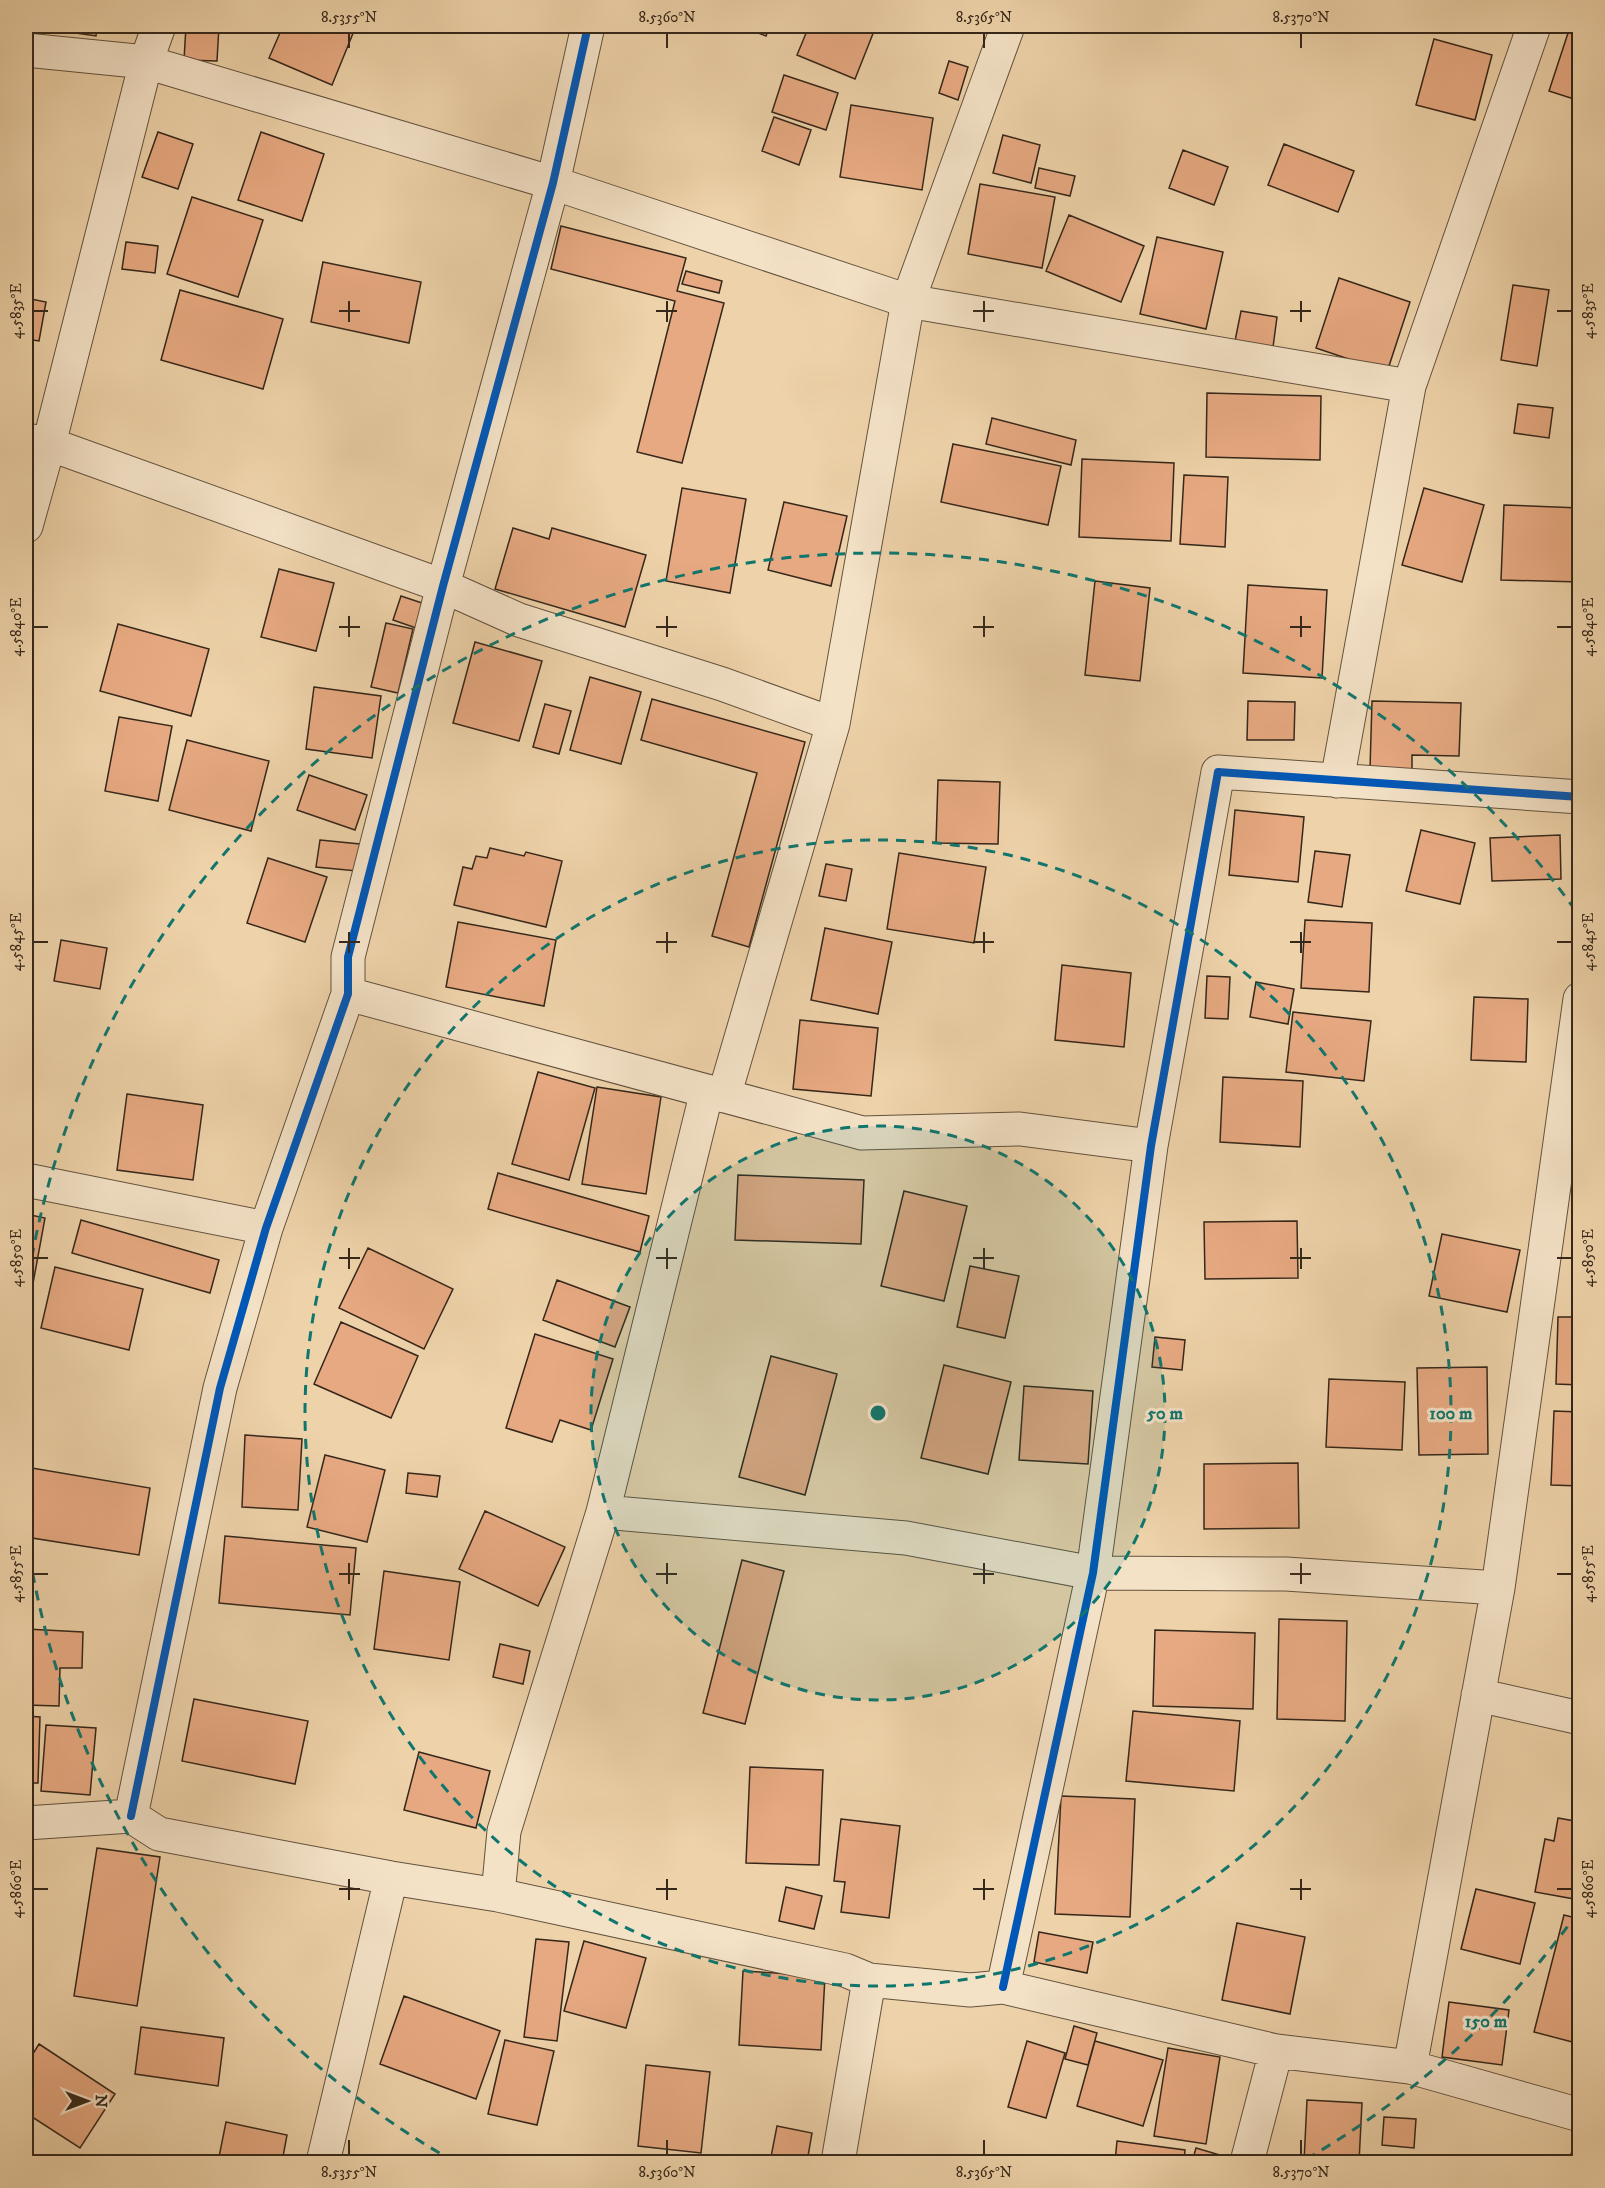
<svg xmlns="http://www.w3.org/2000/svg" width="1605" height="2188" viewBox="0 0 1605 2188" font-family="'IM FELL DW Pica',serif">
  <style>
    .building { fill: #e7a981; stroke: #35271a; stroke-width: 1.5 }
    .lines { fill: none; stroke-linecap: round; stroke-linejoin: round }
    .street-casing { stroke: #63523e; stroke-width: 35 }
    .street { stroke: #f4e2c7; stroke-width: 33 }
    .cycleway-casing { stroke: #f4e2c7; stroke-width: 11 }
    .cycleway { stroke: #0057b8; stroke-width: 8 }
    .ticks { fill: none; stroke: #35271a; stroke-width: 2 }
    .ring { fill: none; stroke: #0f766e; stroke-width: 3; stroke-dasharray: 10 8 }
    .centre { fill: #0f766e; stroke: #f4e2c7; stroke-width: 3 }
    .ring-label { font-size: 18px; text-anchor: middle; font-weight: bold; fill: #0f766e; stroke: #f4e2c7; stroke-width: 6; stroke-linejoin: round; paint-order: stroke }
    .neatline { fill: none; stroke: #35271a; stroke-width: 2 }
    .ticks-label { font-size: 15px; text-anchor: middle; fill: #35271a }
  </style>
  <rect width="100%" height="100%" fill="#eed2a9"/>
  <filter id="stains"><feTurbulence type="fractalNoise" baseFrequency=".00333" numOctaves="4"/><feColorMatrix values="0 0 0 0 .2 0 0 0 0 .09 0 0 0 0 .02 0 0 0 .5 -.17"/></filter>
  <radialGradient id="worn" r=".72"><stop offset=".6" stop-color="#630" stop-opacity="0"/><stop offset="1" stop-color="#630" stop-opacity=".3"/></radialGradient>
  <path class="building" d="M26,26H97L96,36Z
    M186,26H219L217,61L184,60Z
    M283,26H356L332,85L269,58Z
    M740,26H770L766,36Z
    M809,26H876L855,79L797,55Z
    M1570,27L1580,30V101L1549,91Z
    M1434,39L1492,55L1475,120L1416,105Z
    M949,61L968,67L958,100L939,93Z
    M784,75L838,93L826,130L772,112Z
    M851,105L933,118L922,190L840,177Z
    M774,117L811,130L799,165L762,151Z
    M158,132L193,144L178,189L142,177Z
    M261,132L324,154L302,221L238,200Z
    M1003,135L1040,145L1031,183L993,173Z
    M1284,144L1354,171L1338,212L1268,185Z
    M1183,150L1228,167L1214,205L1169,188Z
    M1039,168L1075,176L1070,196L1035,188Z
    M980,184L1055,197L1042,268L968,254Z
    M192,197L263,220L238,297L167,274Z
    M1069,215L1144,246L1121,302L1046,271Z
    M561,226L686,258L677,291L724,303L682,463L637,452L675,301L551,269Z
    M1157,237L1223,252L1206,329L1140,314Z
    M126,242L158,246L155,273L122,269Z
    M1580,244V270L1572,268Z
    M323,262L421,282L409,343L311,322Z
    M686,271L722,281L719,293L682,284Z
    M1339,278L1410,302L1387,372L1316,348Z
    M1513,285L1549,290L1537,366L1501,360Z
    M180,290L283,319L263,389L161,360Z
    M26,298L46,302L39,341L26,339Z
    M1241,311L1277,317L1273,347L1235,341Z
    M1207,393L1321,396L1320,460L1206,457Z
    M1518,404L1553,408L1549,438L1514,433Z
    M992,418L1076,440L1071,465L986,444Z
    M953,444L1061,466L1048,525L941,502Z
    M1082,459L1174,463L1171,541L1079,537Z
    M1184,475L1228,477L1225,547L1180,544Z
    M682,488L746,499L730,593L666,581Z
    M1424,488L1484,505L1462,582L1402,565Z
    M784,502L847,516L831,586L768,570Z
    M1504,505L1580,508V582L1501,580Z
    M513,528L549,539L552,528L646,555L625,627L495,589Z
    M279,569L334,583L316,651L261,637Z
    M1095,581L1150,588L1140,681L1085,675Z
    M1248,585L1327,590L1322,678L1243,673Z
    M401,596L428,605L419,629L393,620Z
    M386,623L413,629L398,693L371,687Z
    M118,624L209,649L191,716L100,691Z
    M475,642L542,661L519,741L453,723Z
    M590,677L641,692L621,764L570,750Z
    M314,687L381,696L372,758L306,749Z
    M652,699L805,742L749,947L712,936L757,773L641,740Z
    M1248,701L1295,702L1294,740H1247Z
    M1372,701L1461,703L1459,756L1412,755V771L1370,769Z
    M545,704L571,711L559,754L533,747Z
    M119,717L172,726L158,801L105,791Z
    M187,740L269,761L251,831L169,810Z
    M309,775L367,795L355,830L297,810Z
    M938,780L1000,782L998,844L936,843Z
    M1235,810L1304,817L1298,882L1229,875Z
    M1421,830L1475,843L1460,904L1406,891Z
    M1560,835L1561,879L1492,881L1490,838Z
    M320,840L360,844L357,871L316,867Z
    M490,848L524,856L526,852L562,861L546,927L454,905L463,867L472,869L476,856L487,858Z
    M1315,851L1350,855L1342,907L1308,902Z
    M899,853L986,867L974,943L887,929Z
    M268,858L327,877L305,942L247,923Z
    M826,864L852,869L846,901L819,896Z
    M1305,920L1372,923L1369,992L1301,988Z
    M458,922L556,940L544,1006L446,987Z
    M825,928L892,942L878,1014L811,1000Z
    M61,940L107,948L100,989L54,981Z
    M1062,965L1131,973L1124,1047L1055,1040Z
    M1207,976L1230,977L1228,1019L1205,1018Z
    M1256,982L1294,989L1288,1024L1250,1017Z
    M1474,997L1528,999L1526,1062L1471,1060Z
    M1293,1012L1371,1021L1364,1081L1286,1072Z
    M800,1020L878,1028L871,1096L793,1089Z
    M538,1072L595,1088L569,1180L512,1164Z
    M1223,1077L1303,1081L1300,1147L1220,1142Z
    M597,1087L661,1097L646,1194L582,1184Z
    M127,1094L203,1105L193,1180L117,1170Z
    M498,1173L649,1216L640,1252L488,1209Z
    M738,1175L864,1180L861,1244L735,1240Z
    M904,1191L967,1206L944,1301L881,1286Z
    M26,1214L45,1218L32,1289L26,1288Z
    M81,1220L219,1260L210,1293L72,1253Z
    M1297,1221L1298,1278L1205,1279L1204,1222Z
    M1442,1234L1520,1250L1507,1312L1429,1296Z
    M368,1248L453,1289L424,1349L339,1308Z
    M970,1266L1019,1276L1005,1338L957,1327Z
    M55,1267L143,1289L129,1350L41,1328Z
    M557,1280L630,1307L615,1347L543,1320Z
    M1558,1317H1580V1385L1556,1384Z
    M341,1322L418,1356L391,1418L314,1384Z
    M535,1334L613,1359L591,1430L560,1420L552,1442L506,1428Z
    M1155,1337L1185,1340L1182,1370L1152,1367Z
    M771,1356L837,1374L805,1495L739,1477Z
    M944,1365L1011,1382L988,1474L921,1458Z
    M1487,1367L1488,1454L1419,1455L1417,1368Z
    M1329,1379L1405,1382L1402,1450L1326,1447Z
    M1024,1386L1093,1391L1088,1464L1019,1460Z
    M1554,1411L1580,1412V1486L1551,1485Z
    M245,1435L302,1439L298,1510L242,1507Z
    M325,1455L385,1470L367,1542L307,1527Z
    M1298,1463L1299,1528L1204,1529V1464Z
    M26,1467L150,1488L139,1555L26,1537Z
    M408,1473L440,1476L437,1497L406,1493Z
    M485,1511L565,1547L538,1606L459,1569Z
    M225,1536L356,1548L350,1615L219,1603Z
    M742,1560L784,1571L745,1724L703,1713Z
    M384,1571L460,1582L449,1660L374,1649Z
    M1279,1619L1347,1621L1345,1721L1277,1719Z
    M26,1629L83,1632L82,1668H60L59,1706L26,1705Z
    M1155,1630L1255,1633L1253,1709L1153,1706Z
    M500,1644L530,1651L523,1684L493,1677Z
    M194,1699L308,1721L295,1784L182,1761Z
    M1133,1711L1240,1721L1234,1791L1126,1781Z
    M26,1716L40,1717L38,1783H26Z
    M46,1725L96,1728L90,1795L41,1791Z
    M419,1752L490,1771L476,1828L404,1810Z
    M750,1767L823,1770L819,1865L746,1863Z
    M1061,1796L1135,1799L1130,1917L1055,1914Z
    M1558,1818L1580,1822V1900L1535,1892L1545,1839L1554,1841Z
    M841,1819L900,1826L889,1918L841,1912L845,1882L834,1881Z
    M97,1848L160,1857L137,2006L74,1996Z
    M786,1887L822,1896L814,1929L779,1921Z
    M1476,1889L1535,1903L1520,1964L1461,1949Z
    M1564,1915L1580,1919V2044L1534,2032Z
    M1237,1923L1305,1937L1290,2014L1222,2000Z
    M1039,1932L1093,1942L1087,1973L1034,1962Z
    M536,1939L569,1942L557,2041L524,2037Z
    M584,1941L646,1958L626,2028L564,2011Z
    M743,1971L825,1976L821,2050L739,2045Z
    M404,1996L500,2031L476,2099L380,2064Z
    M1449,2002L1509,2010L1502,2065L1442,2057Z
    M1074,2026L1097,2033L1088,2065L1065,2059Z
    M141,2027L224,2038L218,2086L135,2074Z
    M505,2040L554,2051L537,2125L488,2114Z
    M1027,2041L1065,2053L1046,2118L1008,2107Z
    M1095,2041L1163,2060L1143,2126L1077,2106Z
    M39,2044L115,2094L80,2148L26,2113V2065Z
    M1168,2048L1220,2057L1206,2144L1154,2136Z
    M646,2065L710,2072L701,2153L638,2146Z
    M1307,2100L1362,2103L1359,2162H1304Z
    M1384,2117L1416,2119L1414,2148L1382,2145Z
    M226,2122L287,2135L282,2162H218Z
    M777,2126L812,2133L807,2162H770Z
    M1117,2141L1185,2150L1184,2162H1115Z
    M1576,2141L1580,2142V2162H1568Z
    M1196,2148L1230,2158L1229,2162H1192Z"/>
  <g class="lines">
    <g class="street-casing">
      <path id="street" d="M26,50L146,62L553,183L908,301L1008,26
        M26,440L49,444L443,586L519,620L722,684L833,724
        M26,526L49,444L146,62L159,26
        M1337,781L1409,386L1534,26
        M348,994L862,1133L1020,1129L1151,1146
        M724,1096L833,724L908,301L1409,386
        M26,1180L266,1228
        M603,1512L906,1538L1093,1573L1286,1574L1498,1588
        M1478,1695L1580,1718
        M131,1816L220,1388L266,1228L348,994V957L443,586L553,183L588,26
        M26,1823L131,1816L159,1834L391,1878L498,1895L845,1970L869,1980L970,1990L1003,1987L1276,2051L1410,2067L1580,2115
        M498,1895L504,1831L603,1512L707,1091
        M1003,1987L1093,1573L1151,1146L1218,772L1580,797
        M1410,2067L1498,1588L1580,999
        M323,2162L391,1878
        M838,2162L869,1980
        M1247,2162L1276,2051"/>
    </g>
    <use href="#street" class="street"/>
    <g class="cycleway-casing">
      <path id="cycleway" d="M131,1816L220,1388L266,1228L348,994V957L443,586L553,183L588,26
        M1003,1987L1093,1573L1151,1146L1218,772L1580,797"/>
    </g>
    <use href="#cycleway" class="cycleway"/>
  </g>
  <path class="ticks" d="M349,33V48M667,33V48M984,33V48M1301,33V48M349,301V322M667,301V322M984,301V322M1301,301V322M33,311H48M339,311H360M656,311H677M973,311H994M1290,311H1311M1557,311H1572M349,616V637M667,616V637M984,616V637M1301,616V637M33,627H48M339,627H360M656,627H677M973,627H994M1290,627H1311M1557,627H1572M349,932V953M667,932V953M984,932V953M1301,932V953M33,942H48M339,942H360M656,942H677M973,942H994M1290,942H1311M1557,942H1572M349,1248V1269M667,1248V1269M984,1248V1269M1301,1248V1269M33,1258H48M339,1258H360M656,1258H677M973,1258H994M1290,1258H1311M1557,1258H1572M349,1563V1584M667,1563V1584M984,1563V1584M1301,1563V1584M33,1574H48M339,1574H360M656,1574H677M973,1574H994M1290,1574H1311M1557,1574H1572M349,1879V1900M667,1879V1900M984,1879V1900M1301,1879V1900M33,1889H48M339,1889H360M656,1889H677M973,1889H994M1290,1889H1311M1557,1889H1572M349,2140V2155M667,2140V2155M984,2140V2155M1301,2140V2155"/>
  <circle cx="878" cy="1413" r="287" fill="#0f766e" fill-opacity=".12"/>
  <g class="ring">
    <circle cx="878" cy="1413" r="287"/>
    <circle cx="878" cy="1413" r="573"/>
    <path d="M1578 1912A860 860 0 0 1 1301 2162M455 2162A860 860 0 0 1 26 1533M26 1293A860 860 0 0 1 1578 914"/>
  </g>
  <circle cx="878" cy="1413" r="9" class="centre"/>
  <g class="ring-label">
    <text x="1165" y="1419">50 m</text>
    <text x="1451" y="1419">100 m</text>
    <text x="1486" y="2027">150 m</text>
  </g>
  <rect width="1605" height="2188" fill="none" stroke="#eed2a9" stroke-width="66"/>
  <g transform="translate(87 2101) rotate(90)" stroke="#f4e2c7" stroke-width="4.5" paint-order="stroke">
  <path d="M0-4.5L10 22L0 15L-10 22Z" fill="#35271a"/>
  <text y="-9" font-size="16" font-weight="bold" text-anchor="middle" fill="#35271a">N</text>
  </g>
  <rect x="33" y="33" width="1539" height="2122" class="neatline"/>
  <g class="ticks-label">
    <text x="349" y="22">8.5355°N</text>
    <text x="667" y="22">8.5360°N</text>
    <text x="984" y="22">8.5365°N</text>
    <text x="1301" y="22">8.5370°N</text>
    <text transform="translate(1588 311) rotate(-90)" y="5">4.5835°E</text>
    <text transform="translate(16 311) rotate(-90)" y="5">4.5835°E</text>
    <text transform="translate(1588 627) rotate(-90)" y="5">4.5840°E</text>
    <text transform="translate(16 627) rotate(-90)" y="5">4.5840°E</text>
    <text transform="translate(1588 942) rotate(-90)" y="5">4.5845°E</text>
    <text transform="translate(16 942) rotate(-90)" y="5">4.5845°E</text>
    <text transform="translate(1588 1258) rotate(-90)" y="5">4.5850°E</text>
    <text transform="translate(16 1258) rotate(-90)" y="5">4.5850°E</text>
    <text transform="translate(16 1574) rotate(-90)" y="5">4.5855°E</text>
    <text transform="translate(1588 1574) rotate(-90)" y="5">4.5855°E</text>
    <text transform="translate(1588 1889) rotate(-90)" y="5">4.5860°E</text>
    <text transform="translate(16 1889) rotate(-90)" y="5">4.5860°E</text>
    <text x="349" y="2177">8.5355°N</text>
    <text x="667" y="2177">8.5360°N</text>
    <text x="984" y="2177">8.5365°N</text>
    <text x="1301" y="2177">8.5370°N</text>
  </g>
  <rect width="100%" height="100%" filter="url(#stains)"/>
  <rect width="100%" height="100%" fill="url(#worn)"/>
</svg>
